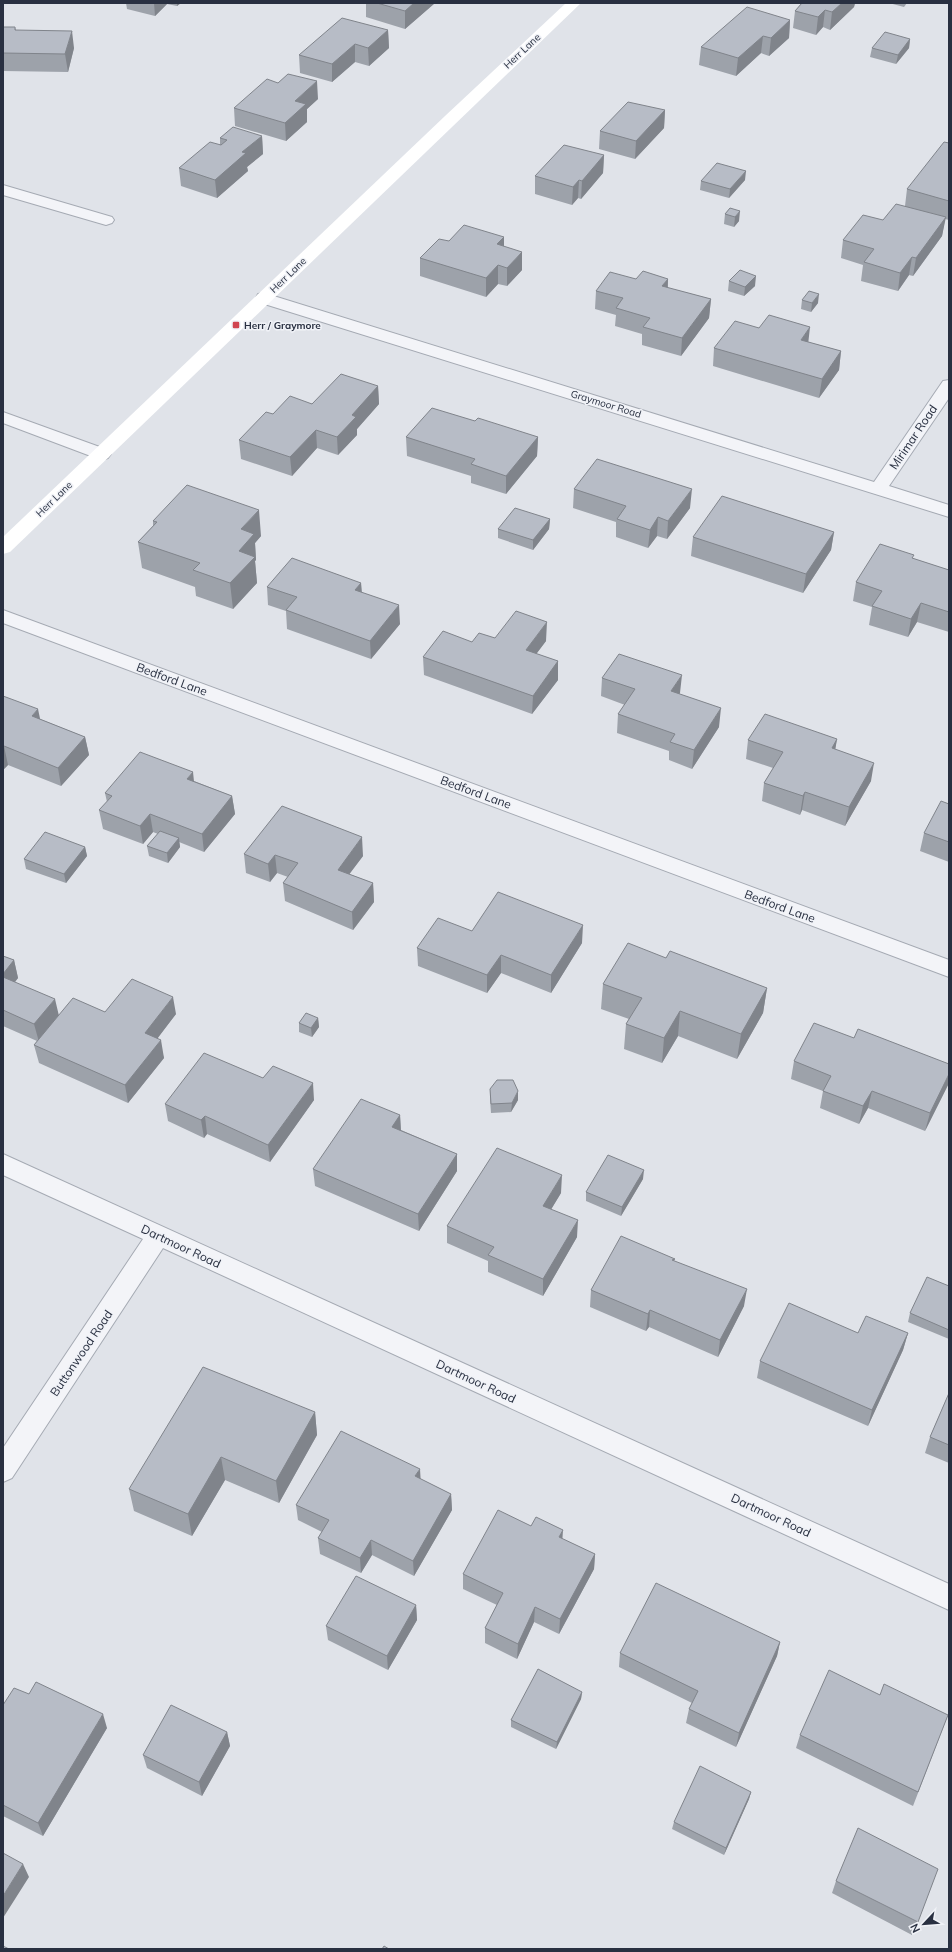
<svg xmlns="http://www.w3.org/2000/svg" width="952" height="1952" viewBox="0 0 952 1952" font-family="Mulish,sans-serif">
  <style>
    .lines { fill: none; stroke-linecap: round; stroke-linejoin: round }
    .lane-casing { stroke: #a5aab3; stroke-width: 2 }
    .street-casing { stroke: #a5aab3; stroke-width: 2 }
    .lane { fill: #f3f4f8; fill-rule: evenodd }
    .street { fill: #f3f4f8; fill-rule: evenodd }
    .secondary { fill: #fff; fill-rule: evenodd }
    .wall { fill: #9da2aa }
    .shaded-wall { fill: #80848b }
    .building { fill: #b7bcc6; stroke: #80848b }
    .poi-dot { fill: #d04450; stroke: #f0f2f7; stroke-width: 1.5 }
    .labels { text-anchor: middle; dominant-baseline: central; stroke-width: 3; stroke-linejoin: round; paint-order: stroke }
    .far-street-label { font-size: 10px; fill: #293041; stroke: #f0f2f7 }
    .far-poi-label { font-size: 10px; font-weight: bold; fill: #293041; stroke: #f0f2f7; text-anchor: start }
    .street-label { font-size: 12px; fill: #293041; stroke: #f0f2f7 }
  </style>
  <rect width="100%" height="100%" fill="#e0e3e9"/>
  <g class="lines">
    <g class="lane-casing">
      <path id="lane" d="M3,185L112,217L114,220L112,223L106,225L3,195Z
        M3,412L108,450L111,454L108,458L102,460L96,458L3,423Z"/>
    </g>
    <g class="street-casing">
      <path id="street" d="M264,293L874,482L943,381L949,380V398L889,486L949,505V517L258,302L256,298L258,294Z
        M3,610L949,960V977L3,623Z
        M3,1154L949,1584V1610L163,1248L12,1478L3,1482V1448L143,1239L3,1175Z"/>
    </g>
    <use href="#lane" class="lane"/>
    <use href="#street" class="street"/>
    <path class="secondary" d="M566,3H581L10,552L3,554V537L445,116Z"/>
  </g>
  <path class="wall" d="M126,3H181L177,6L167,4L155,16L127,9Z
    M366,3H435L405,29L366,17Z
    M802,3H855L854,7L830,30L823,27L816,35L793,28L795,11Z
    M889,3H907L904,7Z
    M790,20L789,38L769,56L761,53L736,76L699,65L701,47Z
    M3,27H15L16,30L74,48L68,72L3,71Z
    M388,30L389,48L369,66L355,62L332,82L300,73L299,55Z
    M910,39L909,48L896,64L870,57L872,48Z
    M318,99L307,109V122L286,141L235,126L234,108Z
    M665,110L664,128L635,159L599,149L600,131Z
    M262,136L263,154L247,167L248,171L217,198L181,186L179,168L220,145V138Z
    M949,143V220L945,219L942,236L913,276L909,275L898,291L861,281L863,265L841,258L843,240L883,220L905,206L907,189Z
    M604,155L603,173L581,199L578,198L572,205L535,194V176Z
    M745,180L729,198L700,190L701,181Z
    M730,208L739,221L734,227L724,224L725,214Z
    M449,241L504,246L522,270L507,286L498,284L486,297L420,276V258Z
    M636,279H668V288L711,299L709,318L681,356L642,345V334L615,326L616,315L595,309L596,291Z
    M729,281L755,286L744,296L728,291Z
    M802,300L818,303L811,312L801,309Z
    M808,342L841,351L839,370L819,398L713,366L714,348Z
    M378,386L379,404L357,429V435L338,455L317,448L292,476L241,459L239,440L273,414Z
    M475,421L538,437L537,456L506,494L471,483V476L407,456L406,437Z
    M574,489L690,508L667,539L657,536L648,548L616,537V522L573,508Z
    M550,519L549,529L533,550L498,538V529Z
    M153,521L261,536L255,543L256,560L255,561L257,583L233,609L196,596L195,587L142,568L138,542L153,526Z
    M834,532L831,550L803,593L691,556L693,537Z
    M914,559L949,570V632L917,622L908,637L869,625L872,607L853,601L856,582Z
    M361,583L362,592L400,624L371,659L287,629L286,611L268,605L267,587Z
    M495,638L546,641L536,654L558,661V680L532,714L424,675L423,657L472,642Z
    M602,678L680,693L679,694L719,727L692,769L669,760V751L617,733L618,714L625,705L601,696Z
    M3,696L40,719L85,737L89,755L61,786L8,765L3,770Z
    M837,739L835,749L871,781L845,826L802,810L800,815L762,801L764,783L773,768L746,759L748,740Z
    M194,781L232,796L235,814L204,852L179,842L180,847L168,863L149,856L147,846L158,834L153,832L143,844L103,829L99,810L107,802L105,793Z
    M949,804V862L920,851L924,833Z
    M85,847L87,856L66,883L26,869L24,859Z
    M244,854L363,856L349,874L373,883L374,902L353,930L285,901L283,883L288,877L277,873L270,882L246,873Z
    M472,931L582,943L551,993L501,973L487,993L418,966L417,948Z
    M3,956L14,960L18,978L15,982L59,1015L105,1012L176,1014L157,1038L164,1058L128,1103L39,1063L34,1045L37,1041L3,1026Z
    M666,958L767,988L763,1013L737,1059L678,1036L662,1063L624,1049L626,1024L629,1019L601,1009L603,984Z
    M318,1018L319,1027L312,1037L299,1032V1023Z
    M794,1061L949,1083L925,1131L868,1108L859,1124L820,1108L823,1091L791,1079Z
    M263,1078L314,1100L270,1162L207,1134L204,1138L168,1121L165,1104Z
    M490,1089L518,1100L511,1112L491,1113L490,1099Z
    M400,1115L401,1130L457,1154V1171L419,1231L315,1186L313,1169Z
    M643,1179L621,1216L586,1201V1192Z
    M561,1193L551,1209L577,1237L543,1296L488,1272V1261L447,1243V1226Z
    M675,1259L674,1261L744,1306L718,1357L649,1327L646,1331L590,1307L591,1290Z
    M949,1286V1339L908,1322L910,1313Z
    M908,1333L903,1350L868,1426L757,1378L760,1361Z
    M949,1393V1463L925,1453L930,1437Z
    M315,1412L317,1435L279,1503L225,1480L192,1536L134,1511L129,1489Z
    M420,1479L451,1494L452,1510L414,1576L372,1555L361,1573L320,1554L318,1538L322,1532L298,1520L296,1505Z
    M531,1526L562,1539L595,1554L594,1569L559,1634L534,1622L517,1659L485,1643V1628L497,1605L463,1589V1574Z
    M416,1605L417,1620L388,1670L328,1640L326,1626Z
    M780,1642L777,1656L736,1747L686,1723L689,1709L692,1703L619,1667L620,1653Z
    M582,1692L581,1699L556,1749L511,1727V1720Z
    M880,1695L948,1715L913,1806L796,1748L800,1735Z
    M3,1705L107,1728L43,1836L3,1816Z
    M227,1732L230,1746L202,1796L147,1768L143,1755Z
    M751,1792L749,1799L724,1855L672,1829L674,1822Z
    M836,1881L918,1922L912,1935L832,1893Z"/>
  <path class="shaded-wall" d="M154,3H167V4L155,16Z
    M177,3H181L177,6Z
    M414,3H435L405,29V11Z
    M842,3H855L854,7L830,30L832,12Z
    M825,10L823,27L816,35L818,17Z
    M790,20L789,38L769,56L771,38Z
    M388,30L389,48L369,66L368,48Z
    M72,31L74,48L68,72L65,54Z
    M763,36L761,53L736,76L738,58Z
    M910,39L909,48L896,64L898,55Z
    M355,44V62L332,82V64Z
    M317,81L318,99L307,109V122L286,141L285,123L295,101Z
    M665,110L664,128L635,159L636,141Z
    M262,136L263,154L247,167L248,171L217,198L215,180L242,152Z
    M604,155L603,173L581,199L582,181Z
    M746,171L745,180L729,198L730,189Z
    M579,180L578,198L572,205L573,187Z
    M740,211L739,221L734,227L735,217Z
    M946,217L942,236L913,276L916,258Z
    M504,237V255L497,244Z
    M522,252V270L507,286V268Z
    M912,257L909,275L898,291L900,273Z
    M498,265V284L486,297V278Z
    M756,276L755,286L744,296L745,287Z
    M668,279L667,297L662,286Z
    M819,294L818,303L811,312L812,303Z
    M711,299L709,318L681,356L682,338Z
    M810,327L808,345L801,340Z
    M841,351L839,370L819,398L822,379Z
    M378,386L379,404L357,429V435L338,455L337,437L352,415Z
    M316,430L317,448L292,476L290,457Z
    M538,437L537,456L506,494V476Z
    M692,489L690,508L667,539L668,521Z
    M259,510L261,536L255,543L256,560L255,561L257,583L233,609L230,583L239,551L241,529Z
    M658,517L657,536L648,548L650,530Z
    M550,519L549,529L533,550V540Z
    M834,532L831,550L803,593L806,574Z
    M361,583L362,601L355,590Z
    M921,603L917,622L908,637L911,619Z
    M399,605L400,624L371,659L370,641Z
    M547,622L546,641L525,669L526,650Z
    M558,661V680L532,714L533,696Z
    M682,675L680,693L669,709L671,691Z
    M721,708L719,727L692,769L694,750Z
    M38,709L42,728L32,716Z
    M85,737L89,755L61,786L58,768Z
    M837,739L834,757L832,748Z
    M4,746L8,765L3,770V747Z
    M874,763L871,781L845,826L849,807Z
    M193,772L195,791L187,779Z
    M805,792L802,810L800,815L803,796Z
    M232,796L235,814L204,852L202,834Z
    M150,814L153,832L143,844L140,826Z
    M362,837L363,856L339,888L338,870Z
    M179,838L180,847L168,863L167,853Z
    M85,847L87,856L66,883L64,874Z
    M275,855L277,873L270,882L268,864Z
    M373,883L374,902L353,930L352,912Z
    M583,925L582,943L551,993V975Z
    M501,955V973L487,993V975Z
    M14,960L18,978L5,994L3,985V974Z
    M767,988L763,1013L737,1059L741,1034Z
    M173,997L176,1014L148,1051L145,1033Z
    M55,999L59,1016L39,1042L34,1024Z
    M680,1011L678,1036L662,1063L664,1038Z
    M318,1018L319,1027L312,1037L311,1028Z
    M161,1040L164,1058L128,1103L125,1085Z
    M949,1074V1083L925,1131L930,1113Z
    M313,1083L314,1100L270,1162L268,1145Z
    M518,1091V1100L511,1112L512,1103Z
    M872,1091L868,1108L859,1124L863,1106Z
    M400,1115L401,1133L392,1127Z
    M205,1116L207,1134L204,1138L201,1120Z
    M457,1154V1171L419,1231L418,1214Z
    M644,1170L643,1179L621,1216L622,1207Z
    M562,1175L561,1193L543,1223V1206Z
    M578,1220L577,1237L543,1296V1279Z
    M747,1289L744,1306L718,1357L720,1340Z
    M650,1310L649,1327L646,1331L648,1314Z
    M908,1333L903,1350L868,1426L872,1410Z
    M315,1412L317,1435L279,1503L276,1481Z
    M221,1457L225,1480L192,1536L188,1514Z
    M420,1469L421,1485L415,1476Z
    M451,1494L452,1510L414,1576L413,1561Z
    M563,1530L562,1545L559,1537Z
    M371,1540L372,1555L361,1573L360,1558Z
    M595,1554L594,1569L559,1634L560,1619Z
    M416,1605L417,1620L388,1670L387,1656Z
    M535,1607L534,1622L517,1659L518,1644Z
    M780,1642L777,1656L736,1747L739,1733Z
    M582,1692L581,1699L556,1749L557,1742Z
    M103,1714L107,1728L43,1836L38,1823Z
    M227,1732L230,1746L202,1796L199,1782Z
    M751,1792L749,1799L724,1855L726,1848Z
    M23,1864L29,1877L3,1918V1896Z"/>
  <path class="building" d="M377,3H414L405,11Z
    M802,3H842L832,12L825,10L818,17L795,11Z
    M747,7L790,20L771,38L763,36L738,58L701,47Z
    M342,18L388,30L368,48L355,44L332,64L299,55Z
    M3,27H15V30L72,31L65,54L3,53Z
    M885,32L910,39L898,55L872,48Z
    M288,74L317,81L295,101L306,104L285,123L234,108L267,79L278,83Z
    M628,102L665,110L636,141L600,131Z
    M233,127L262,136L242,152L246,153L215,180L179,168L210,142L221,145L227,140L220,138Z
    M944,142L949,143V201L907,189Z
    M564,145L604,155L582,181L579,180L573,187L535,176Z
    M717,163L746,171L730,189L701,181Z
    M896,204L946,217L916,258L912,257L900,273L864,262L874,249L843,240L863,215L883,220Z
    M730,208L740,211L735,217L725,214Z
    M464,225L504,237L497,244L522,252L507,268L498,265L486,278L420,258L439,239L449,241Z
    M740,270L756,276L745,287L729,281Z
    M643,271L668,279L662,286L711,299L682,338L643,327L650,318L616,308L623,298L596,291L610,272L636,279Z
    M809,291L819,294L812,303L802,300Z
    M769,315L810,327L801,340L841,351L822,379L714,348L735,321L759,328Z
    M341,374L378,386L352,415L356,417L337,437L316,430L290,457L239,440L266,412L273,414L290,396L312,404Z
    M432,408L475,421L478,418L538,437L506,476L471,464L475,459L406,437Z
    M597,459L692,489L668,521L658,517L650,530L617,519L626,506L574,489Z
    M187,485L259,510L241,529L254,534L239,551L255,557L230,583L193,570L200,563L138,542L157,522L153,521Z
    M722,496L834,532L806,574L693,537Z
    M515,508L550,519L533,540L498,529Z
    M880,544L914,555L912,558L949,570V612L921,603L911,619L872,606L882,591L856,582Z
    M292,558L361,583L355,590L399,605L370,641L286,610L297,597L267,587Z
    M516,611L547,622L526,650L558,661L533,696L423,657L443,631L472,642L479,633L495,638Z
    M619,654L682,675L671,691L721,708L694,750L670,742L675,734L618,714L635,689L602,678Z
    M3,696L38,709L32,716L85,737L58,768L4,746L3,747Z
    M765,714L837,739L832,748L874,763L849,807L805,792L803,796L764,783L783,752L748,740Z
    M140,752L193,772L187,779L232,796L202,834L150,814L140,826L99,810L112,796L105,793Z
    M941,801L949,804V842L924,833Z
    M282,806L362,837L338,870L373,883L352,912L283,883L298,863L275,855L268,864L244,854Z
    M160,831L179,838L167,853L147,846Z
    M45,832L85,847L64,874L24,859Z
    M498,892L583,925L551,975L501,955L487,975L417,948L438,918L472,931Z
    M628,943L666,958L670,951L767,988L741,1034L680,1011L664,1038L626,1024L642,998L603,984Z
    M3,956L14,960L3,974Z
    M3,977L55,999L34,1024L3,1010Z
    M132,979L173,997L145,1033L161,1040L125,1085L34,1045L73,998L105,1012Z
    M306,1013L318,1018L311,1028L299,1023Z
    M814,1023L854,1038L858,1029L949,1064V1074L930,1113L872,1091L863,1106L823,1091L831,1076L794,1061Z
    M204,1053L263,1078L273,1066L313,1083L268,1145L205,1116L201,1120L165,1104Z
    M497,1080H513L518,1091L512,1103L491,1104L490,1089Z
    M361,1099L400,1115L392,1127L457,1154L418,1214L313,1169Z
    M497,1148L562,1175L543,1206L578,1220L543,1279L488,1255L494,1247L447,1226Z
    M608,1155L644,1170L622,1207L586,1192Z
    M621,1236L675,1259L672,1260L747,1289L720,1340L650,1310L648,1314L591,1290Z
    M927,1277L949,1286V1330L910,1313Z
    M789,1303L858,1333L866,1316L908,1333L872,1410L760,1361Z
    M203,1367L315,1412L276,1481L221,1457L188,1514L129,1489Z
    M949,1393V1445L930,1437Z
    M341,1431L420,1469L415,1476L451,1494L413,1561L371,1540L360,1558L318,1538L329,1520L296,1505Z
    M498,1510L531,1526L536,1517L563,1530L559,1537L595,1554L560,1619L535,1607L518,1644L485,1628L503,1593L463,1574Z
    M356,1576L416,1605L387,1656L326,1626Z
    M656,1583L780,1642L739,1733L689,1709L698,1691L620,1653Z
    M538,1669L582,1692L557,1742L511,1720Z
    M829,1670L880,1695L884,1684L948,1715L918,1792L800,1735Z
    M36,1682L103,1714L38,1823L3,1805V1705L14,1688L29,1694Z
    M171,1705L227,1732L199,1782L143,1755Z
    M700,1766L751,1792L726,1848L674,1822Z
    M858,1828L938,1869L918,1922L836,1881Z
    M3,1853L23,1864L3,1896Z
    M3,1946L9,1949H3Z
    M384,1946L389,1949H382Z"/>
  <rect class="poi-dot" x="232" y="321" width="8" height="8" rx="2"/>
  <g class="labels">
    <g class="far-street-label">
      <text transform="translate(522 51) rotate(-43)">Herr Lane</text>
      <text transform="translate(288 275) rotate(-44)">Herr Lane</text>
      <text transform="translate(606 404) rotate(17)">Graymoor Road</text>
      <text transform="translate(54 499) rotate(-44)">Herr Lane</text>
    </g>
    <g class="far-poi-label">
      <text x="244" y="325">Herr / Graymore</text>
    </g>
    <g class="street-label">
      <text transform="translate(913 437) rotate(-56)">Mirimar Road</text>
      <text transform="translate(172 679) rotate(20)">Bedford Lane</text>
      <text transform="translate(476 792) rotate(20)">Bedford Lane</text>
      <text transform="translate(780 906) rotate(20)">Bedford Lane</text>
      <text transform="translate(181 1246) rotate(25)">Dartmoor Road</text>
      <text transform="translate(81 1353) rotate(-56)">Buttonwood Road</text>
      <text transform="translate(476 1381) rotate(25)">Dartmoor Road</text>
      <text transform="translate(771 1515) rotate(25)">Dartmoor Road</text>
    </g>
  </g>
  <rect width="952" height="1952" fill="none" stroke="#293041" stroke-width="8"/>
  <g transform="translate(924 1924) rotate(244)" stroke="#f0f2f7" stroke-width="3" paint-order="stroke">
  <path d="M0-3L7 15L0 10L-7 15Z" fill="#293041"/>
  <text y="-6" font-size="11" font-weight="bold" text-anchor="middle" fill="#293041">N</text>
  </g>
</svg>
